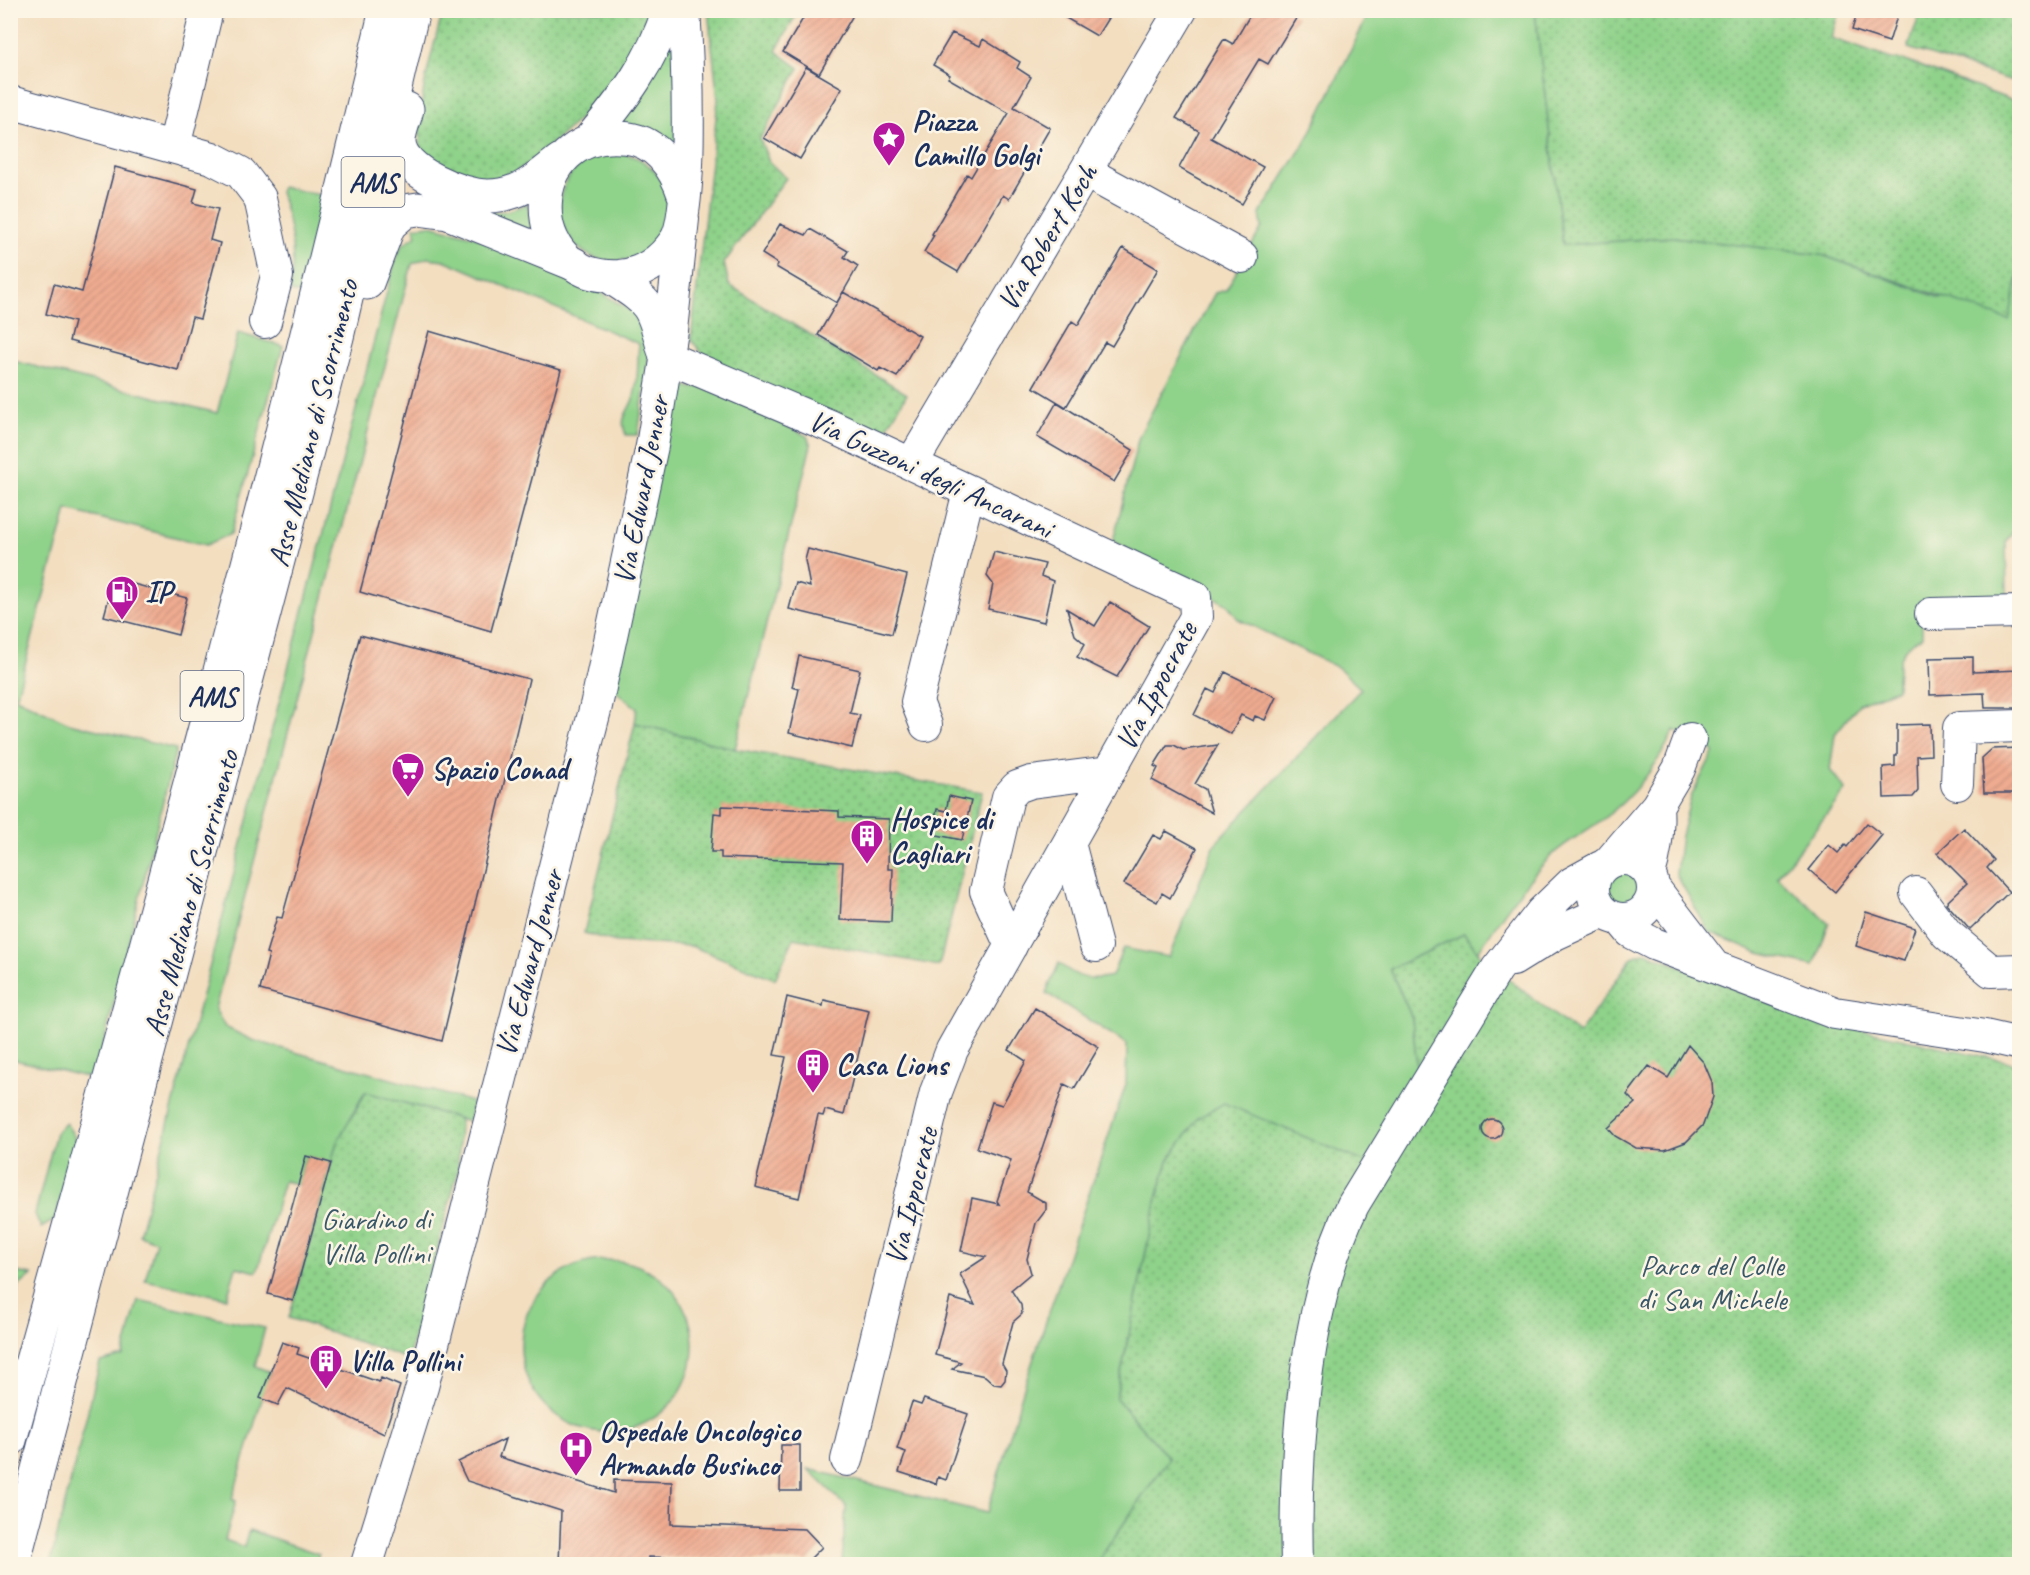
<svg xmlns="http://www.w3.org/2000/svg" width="2030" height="1575" viewBox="0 0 2030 1575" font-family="Caveat,sans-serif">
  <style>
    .grass { fill: #8fd28a; stroke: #558074; stroke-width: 1.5 }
    .park { fill: url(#park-dots); stroke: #558074; stroke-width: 1.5 }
    .building { fill: url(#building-hatch) }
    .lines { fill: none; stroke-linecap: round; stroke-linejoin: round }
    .minor-casing { stroke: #3b496d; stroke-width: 34 }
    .highway-casing { stroke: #3b496d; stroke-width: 35 }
    .minor { stroke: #fff; stroke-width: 32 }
    .highway { stroke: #fff; stroke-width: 33 }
    .labels { text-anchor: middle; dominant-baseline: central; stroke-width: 5; stroke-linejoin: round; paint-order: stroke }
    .shield { fill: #fcf5e5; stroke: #5e6a86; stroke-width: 1.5 }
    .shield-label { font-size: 28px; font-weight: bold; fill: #1b2f5e }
    .poi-label { font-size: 30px; font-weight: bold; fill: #1b2f5e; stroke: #fcf5e5; text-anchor: start }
    .street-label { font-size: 30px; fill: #1b2f5e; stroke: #fcf5e5 }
    .park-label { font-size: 30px; fill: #385869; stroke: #fcf5e5 }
  </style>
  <defs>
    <pattern id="park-dots" width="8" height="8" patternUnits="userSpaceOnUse" patternTransform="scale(1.5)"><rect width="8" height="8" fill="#8fd28a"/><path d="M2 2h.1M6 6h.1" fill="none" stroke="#74ab74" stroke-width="1.8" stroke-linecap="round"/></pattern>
    <pattern id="building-hatch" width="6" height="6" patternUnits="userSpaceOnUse" patternTransform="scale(1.5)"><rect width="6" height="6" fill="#efac91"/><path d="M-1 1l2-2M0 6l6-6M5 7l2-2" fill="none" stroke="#cc947f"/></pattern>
  </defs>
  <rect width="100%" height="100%" fill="#fcf5e5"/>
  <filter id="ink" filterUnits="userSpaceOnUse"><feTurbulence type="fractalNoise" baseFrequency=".0167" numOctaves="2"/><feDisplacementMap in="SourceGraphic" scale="12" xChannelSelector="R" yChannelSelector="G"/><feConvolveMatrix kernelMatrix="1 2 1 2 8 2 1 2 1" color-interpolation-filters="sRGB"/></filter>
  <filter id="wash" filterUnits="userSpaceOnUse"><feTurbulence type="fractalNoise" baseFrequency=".008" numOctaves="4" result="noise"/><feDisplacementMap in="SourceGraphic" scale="24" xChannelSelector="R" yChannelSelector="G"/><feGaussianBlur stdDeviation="1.35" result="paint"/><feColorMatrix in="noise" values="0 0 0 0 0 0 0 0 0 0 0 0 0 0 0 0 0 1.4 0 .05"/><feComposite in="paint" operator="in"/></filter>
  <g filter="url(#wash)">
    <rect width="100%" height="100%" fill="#f3dec0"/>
    <path class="grass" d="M1370,11H1535L1563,245L1673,237L1822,255L1940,298L2019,266L2020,523L2006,541L2007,599L1922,606V637C1898,647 1897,665 1897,689L1860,703L1835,734L1830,770L1846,790L1777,877L1829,923L1814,966L1759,953L1709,932L1676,874L1681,836L1691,797L1714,751L1674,730C1659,764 1632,798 1603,819C1586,832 1565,842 1550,857C1522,886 1500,918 1478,952L1464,934L1390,969L1412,1018L1418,1078L1367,1163L1356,1159L1168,1161L1157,1198L1116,1398L1169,1458L1096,1564H842L846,1506L808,1469L987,1513L1025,1384L1126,1084L1127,1044L1046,993L1059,963C1078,979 1089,981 1112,976L1123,948L1169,957L1215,844L1361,689L1339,668L1238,619L1228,605L1113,541L1139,436L1215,293L1226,290L1262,227L1260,214L1309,136Z
      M675,32L677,161L616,127Z
      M560 207a54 54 0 1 1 108 0a54 54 0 1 1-108 0Z
      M282,187L325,196L303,295L290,291C296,251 292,230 280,192Z
      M528,204L532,235L485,213L507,211Z
      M430,225L476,237L600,292L641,317L650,349L638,435H626C618,417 630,411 634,396C639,380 637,360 639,344L444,260L427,258L412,264L215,1009L225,1027L252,1040L473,1102L469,1121L365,1092L337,1142L331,1163L306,1156L298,1184L284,1181L257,1272L236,1267L227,1298L145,1280L156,1241L139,1235L394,265L402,245L417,235L414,227Z
      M238,333L283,346L231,534L206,545L67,510L16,698L69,723L176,749L95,1079L11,1059L10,360L217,413Z
      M681,384L692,388L705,385L807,436L811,445L735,749L635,723L637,708L613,689L676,386Z
      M1604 889a19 19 0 1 1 38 0a19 19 0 1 1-38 0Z
      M66,1123L77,1141L55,1220L41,1228L35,1214L56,1132Z
      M521 1346a86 86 0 1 1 172 0a86 86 0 1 1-172 0Z
      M11,1271L32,1275L19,1286L11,1308Z
      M138,1300L265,1328L255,1366L270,1372L232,1499L236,1501L225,1540L244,1547L249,1530L319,1554L315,1564H50L100,1362L123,1356Z"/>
    <path class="park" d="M443,11H650L623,72L580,118L534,160L503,180L479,183L451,173L421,153C415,104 431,57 443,11Z
      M708,11H798L776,51L799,68L760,139L769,162L786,178L724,263L729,285L907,394L882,436L713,365L691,340L718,100Z
      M1535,11H1823L1838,15L1831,38L1894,60H1903L2011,100H2019L2020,266L2009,320L1822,255L1673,237L1563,245Z
      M1921,11H1993L2019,18V83L1908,48Z
      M635,723L735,749L982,792L939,966L794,938L775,979L691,946L616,942L584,933Z
      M1464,934L1485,961L1579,1034L1632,957L1646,952L1801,1016L2019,1064V1564H1096L1169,1458L1116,1398L1157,1198L1168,1161L1198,1118L1224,1103L1367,1163L1418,1078L1412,1018L1390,969Z
      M366,1092L460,1119L458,1171L408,1359L289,1318L337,1142Z"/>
    <g id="blocks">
      <path class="building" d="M808,10H856L819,74L783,52Z
        M1052,10H1113L1097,36Z
        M1253,10H1287L1297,17L1268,64L1259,59L1211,138L1263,167L1242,204L1179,168L1199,131L1176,118L1224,39L1233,44Z
        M1858,10H1899L1889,42L1852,30Z
        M952,33L980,46L983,39L1020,62L1017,68L1031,77L1014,107L1050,128L1009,199L1003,195L958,272L924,252L934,235L932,234L967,174L971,177L1009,113L948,78L950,75L933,65Z
        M806,67L842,88L800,159L764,138Z
        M115,167L197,189L193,203L218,209L210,240L220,243L200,319L192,317L178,370L69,341L74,322L46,314L54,284L82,292Z
        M780,224L806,235L810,229L848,251L844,257L858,266L837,303L776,267L778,264L762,254Z
        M1123,248L1158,269L1112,346L1105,342L1066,407L1033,387L1072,321L1078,325Z
        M843,292L920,336L897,377L880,368L878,371L818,335Z
        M429,331L561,370L491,631L360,592Z
        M1057,402L1133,450L1114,482L1037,437Z
        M808,549L907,575L892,634L789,609L796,583L810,587L805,560Z
        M994,552L1045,564L1041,576L1053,581L1044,622L988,609L993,584L987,576Z
        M114,579L187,598L178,635L104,616Z
        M1110,602L1149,626L1117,677L1077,657L1085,644L1075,635L1067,609L1095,626Z
        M360,635L529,679L442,1041L260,990L269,954L266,953L277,917L282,918Z
        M799,656L860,670L850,713L860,715L852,748L789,733L799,689L792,687Z
        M1973,657V672L2019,670V708H1985L1984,693L1930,695L1929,658Z
        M1225,672L1276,697L1265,720L1255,716L1253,721L1241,715L1231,734L1194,715L1207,689L1215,693Z
        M1930,724L1931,755L1917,756L1918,791L1913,797L1884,798L1883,767L1895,766V756H1897V725Z
        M1167,745H1174L1183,750L1218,745L1195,784L1205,789L1212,813L1152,780L1158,768L1154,766Z
        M2019,748V781L2016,785V793H1984L1982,758L1992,749Z
        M949,796L971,801L962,840L932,834L937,809L946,811Z
        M722,806L839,811V817L889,819L888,869H893L891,922L840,920L843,862L721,858V852H711L714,813L722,814Z
        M1867,823L1882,835L1835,892L1809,870L1829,845L1838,853L1845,845L1847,847Z
        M1964,828L1994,860L1987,868L2009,892L1970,930L1946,903L1967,883L1937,853Z
        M1166,831L1197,848L1170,898L1162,893L1157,902L1124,884L1153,835L1161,839Z
        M1866,912L1915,928L1904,961L1856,946Z
        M787,997L823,1006L824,1000L869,1010L844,1115L825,1110L823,1116L818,1115L799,1198L755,1187L786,1057L774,1055Z
        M1035,1008L1099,1047L1074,1089L1064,1084L1027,1192L1046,1203V1210L1036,1223L1027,1259L1031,1273L1011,1290L1021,1305L1022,1314L1013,1322L1002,1364L1006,1371L1005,1380L1001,1385L994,1384L985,1376L952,1369L961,1362L935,1355L950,1298L975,1305L960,1274L986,1257L961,1251L972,1198L999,1204L997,1201L1011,1160L977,1148L992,1102L1002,1105L1026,1061L1009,1050Z
        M1688,1045L1704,1063L1712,1082L1713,1097L1703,1125L1686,1142L1665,1150L1636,1148L1615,1136L1608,1128L1635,1103L1627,1095L1649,1066L1668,1078Z
        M1482 1129a10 10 0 1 1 20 0a10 10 0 1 1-20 0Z
        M306,1156L331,1163L293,1301L268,1294Z
        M282,1342L299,1348L297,1354L379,1382L381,1378L400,1386L384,1434L287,1388L278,1405L260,1398Z
        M924,1399L968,1414L946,1480L938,1477L936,1484L899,1472L906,1452L897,1449L912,1402L921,1405Z
        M505,1439L499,1457L614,1493V1480L672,1482L671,1524L805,1529L822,1547L807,1562L648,1557V1564H559L561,1511L467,1481L458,1462Z
        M781,1445H800V1491H780Z"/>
    </g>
  </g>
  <g filter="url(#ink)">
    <use href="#blocks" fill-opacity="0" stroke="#3b496d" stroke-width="1.5"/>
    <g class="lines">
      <g class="minor-casing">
        <path id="minor" d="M10,102L212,158L241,173L260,198L277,276L265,322
          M588,141C622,101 653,61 668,10
          M174,147L207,10
          M1086,172L1242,257
          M684,196C675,169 658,142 627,138C521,125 519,282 619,276C643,274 661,261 675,241C694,213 687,51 684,10
          M608,276C649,303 651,301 663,349
          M665,356L830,426L1195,597L1196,617L952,1050L936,1092L847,1460
          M912,463L1181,10
          M1931,614L2020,612
          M926,725L917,702L969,491
          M1957,784L1959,728L2020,726
          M1069,843L1096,946
          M1593 889a30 30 0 1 1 60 0a30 30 0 1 1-60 0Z
          M1610,861L1657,806L1679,769L1690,739
          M1649,874C1656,851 1659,831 1657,806
          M1654,888L1713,965
          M1916,893L1947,934L1991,971L2020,970
          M1621,920L1631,932L1654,944L1835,1013L1985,1036L2020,1044
          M1011,946L986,891L1008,797L1017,787L1031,782L1109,772
          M1513,960L1555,934L1603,912
          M367,1564L422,1387L596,706L652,446L671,330L683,219
          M1297,1564C1294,1454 1304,1305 1353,1205L1497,969L1542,912L1572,883L1601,867"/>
      </g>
      <g class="highway-casing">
        <path id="highway" d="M407,109C405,119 399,131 399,141C399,172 463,196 488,196C496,196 507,194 515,191C531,186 547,170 561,160
          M367,283L389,225L405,211L418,209L448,213L574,264
          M10,1440C142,965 273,490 386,10
          M13,1564L337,337L413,10"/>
      </g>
      <use href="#minor" class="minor"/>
      <use href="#highway" class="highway"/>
    </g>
  </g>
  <defs>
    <g id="sight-pin" transform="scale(1.725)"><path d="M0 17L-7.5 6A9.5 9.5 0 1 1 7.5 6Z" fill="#b5179e" stroke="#fcf5e5"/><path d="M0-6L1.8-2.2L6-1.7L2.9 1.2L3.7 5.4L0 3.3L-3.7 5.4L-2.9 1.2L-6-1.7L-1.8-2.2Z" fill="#fff"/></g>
    <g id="fuel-pin" transform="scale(1.725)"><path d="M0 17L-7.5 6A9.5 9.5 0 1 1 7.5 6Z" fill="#b5179e" stroke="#fcf5e5"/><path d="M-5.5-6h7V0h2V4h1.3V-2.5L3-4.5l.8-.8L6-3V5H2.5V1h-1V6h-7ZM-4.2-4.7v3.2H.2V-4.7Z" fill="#fff"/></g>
    <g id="supermarket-pin" transform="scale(1.725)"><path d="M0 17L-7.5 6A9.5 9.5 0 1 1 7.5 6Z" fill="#b5179e" stroke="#fcf5e5"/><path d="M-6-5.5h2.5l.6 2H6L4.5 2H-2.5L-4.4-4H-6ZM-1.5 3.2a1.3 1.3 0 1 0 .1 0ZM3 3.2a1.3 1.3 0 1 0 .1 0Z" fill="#fff"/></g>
    <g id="building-pin" transform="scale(1.725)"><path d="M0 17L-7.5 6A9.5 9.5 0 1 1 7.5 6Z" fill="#b5179e" stroke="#fcf5e5"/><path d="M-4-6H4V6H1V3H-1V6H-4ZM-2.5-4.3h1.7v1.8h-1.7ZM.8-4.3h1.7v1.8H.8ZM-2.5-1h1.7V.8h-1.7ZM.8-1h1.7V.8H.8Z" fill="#fff"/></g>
    <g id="hospital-pin" transform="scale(1.725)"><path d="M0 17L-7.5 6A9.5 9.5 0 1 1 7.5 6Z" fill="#b5179e" stroke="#fcf5e5"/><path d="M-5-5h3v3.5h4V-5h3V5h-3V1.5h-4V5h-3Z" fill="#fff"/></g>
  </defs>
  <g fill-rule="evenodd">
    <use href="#sight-pin" x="889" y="138"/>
    <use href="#fuel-pin" x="122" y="592"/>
    <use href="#supermarket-pin" x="408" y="769"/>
    <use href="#building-pin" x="867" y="836"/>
    <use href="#building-pin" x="813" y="1065"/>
    <use href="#building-pin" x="326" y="1361"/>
    <use href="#hospital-pin" x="576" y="1448"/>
  </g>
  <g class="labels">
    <g class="shield">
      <rect x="341.5" y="157" width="63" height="50" rx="4.5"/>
      <rect x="180.5" y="671" width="63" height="50" rx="4.5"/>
    </g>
    <g class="shield-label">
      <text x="373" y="182">AMS</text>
      <text x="212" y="696">AMS</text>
    </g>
    <g class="poi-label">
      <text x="912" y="121">Piazza<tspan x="912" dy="34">Camillo Golgi</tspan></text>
      <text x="145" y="592">IP</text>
      <text x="431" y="769">Spazio Conad</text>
      <text x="890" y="819">Hospice di<tspan x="890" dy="34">Cagliari</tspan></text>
      <text x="836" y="1065">Casa Lions</text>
      <text x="349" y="1361">Villa Pollini</text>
      <text x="599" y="1431">Ospedale Oncologico<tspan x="599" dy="34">Armando Businco</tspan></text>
    </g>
    <g class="street-label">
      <text transform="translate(1047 237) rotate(-59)">Via Robert Koch</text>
      <text transform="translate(313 423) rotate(-76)">Asse Mediano di Scorrimento</text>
      <text transform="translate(931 474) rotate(25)">Via Guzzoni degli Ancarani</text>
      <text transform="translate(641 490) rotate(-79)">Via Edward Jenner</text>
      <text transform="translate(1156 686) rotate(-62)">Via Ippocrate</text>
      <text transform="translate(191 893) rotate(-75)">Asse Mediano di Scorrimento</text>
      <text transform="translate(529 963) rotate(-75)">Via Edward Jenner</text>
      <text transform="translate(911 1196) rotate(-76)">Via Ippocrate</text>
    </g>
    <g class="park-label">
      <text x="376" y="1219">Giardino di<tspan x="376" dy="34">Villa Pollini</tspan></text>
      <text x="1712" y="1265">Parco del Colle<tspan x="1712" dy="34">di San Michele</tspan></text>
    </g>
  </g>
  <rect width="2030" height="1575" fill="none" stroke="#fcf5e5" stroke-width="36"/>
</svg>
